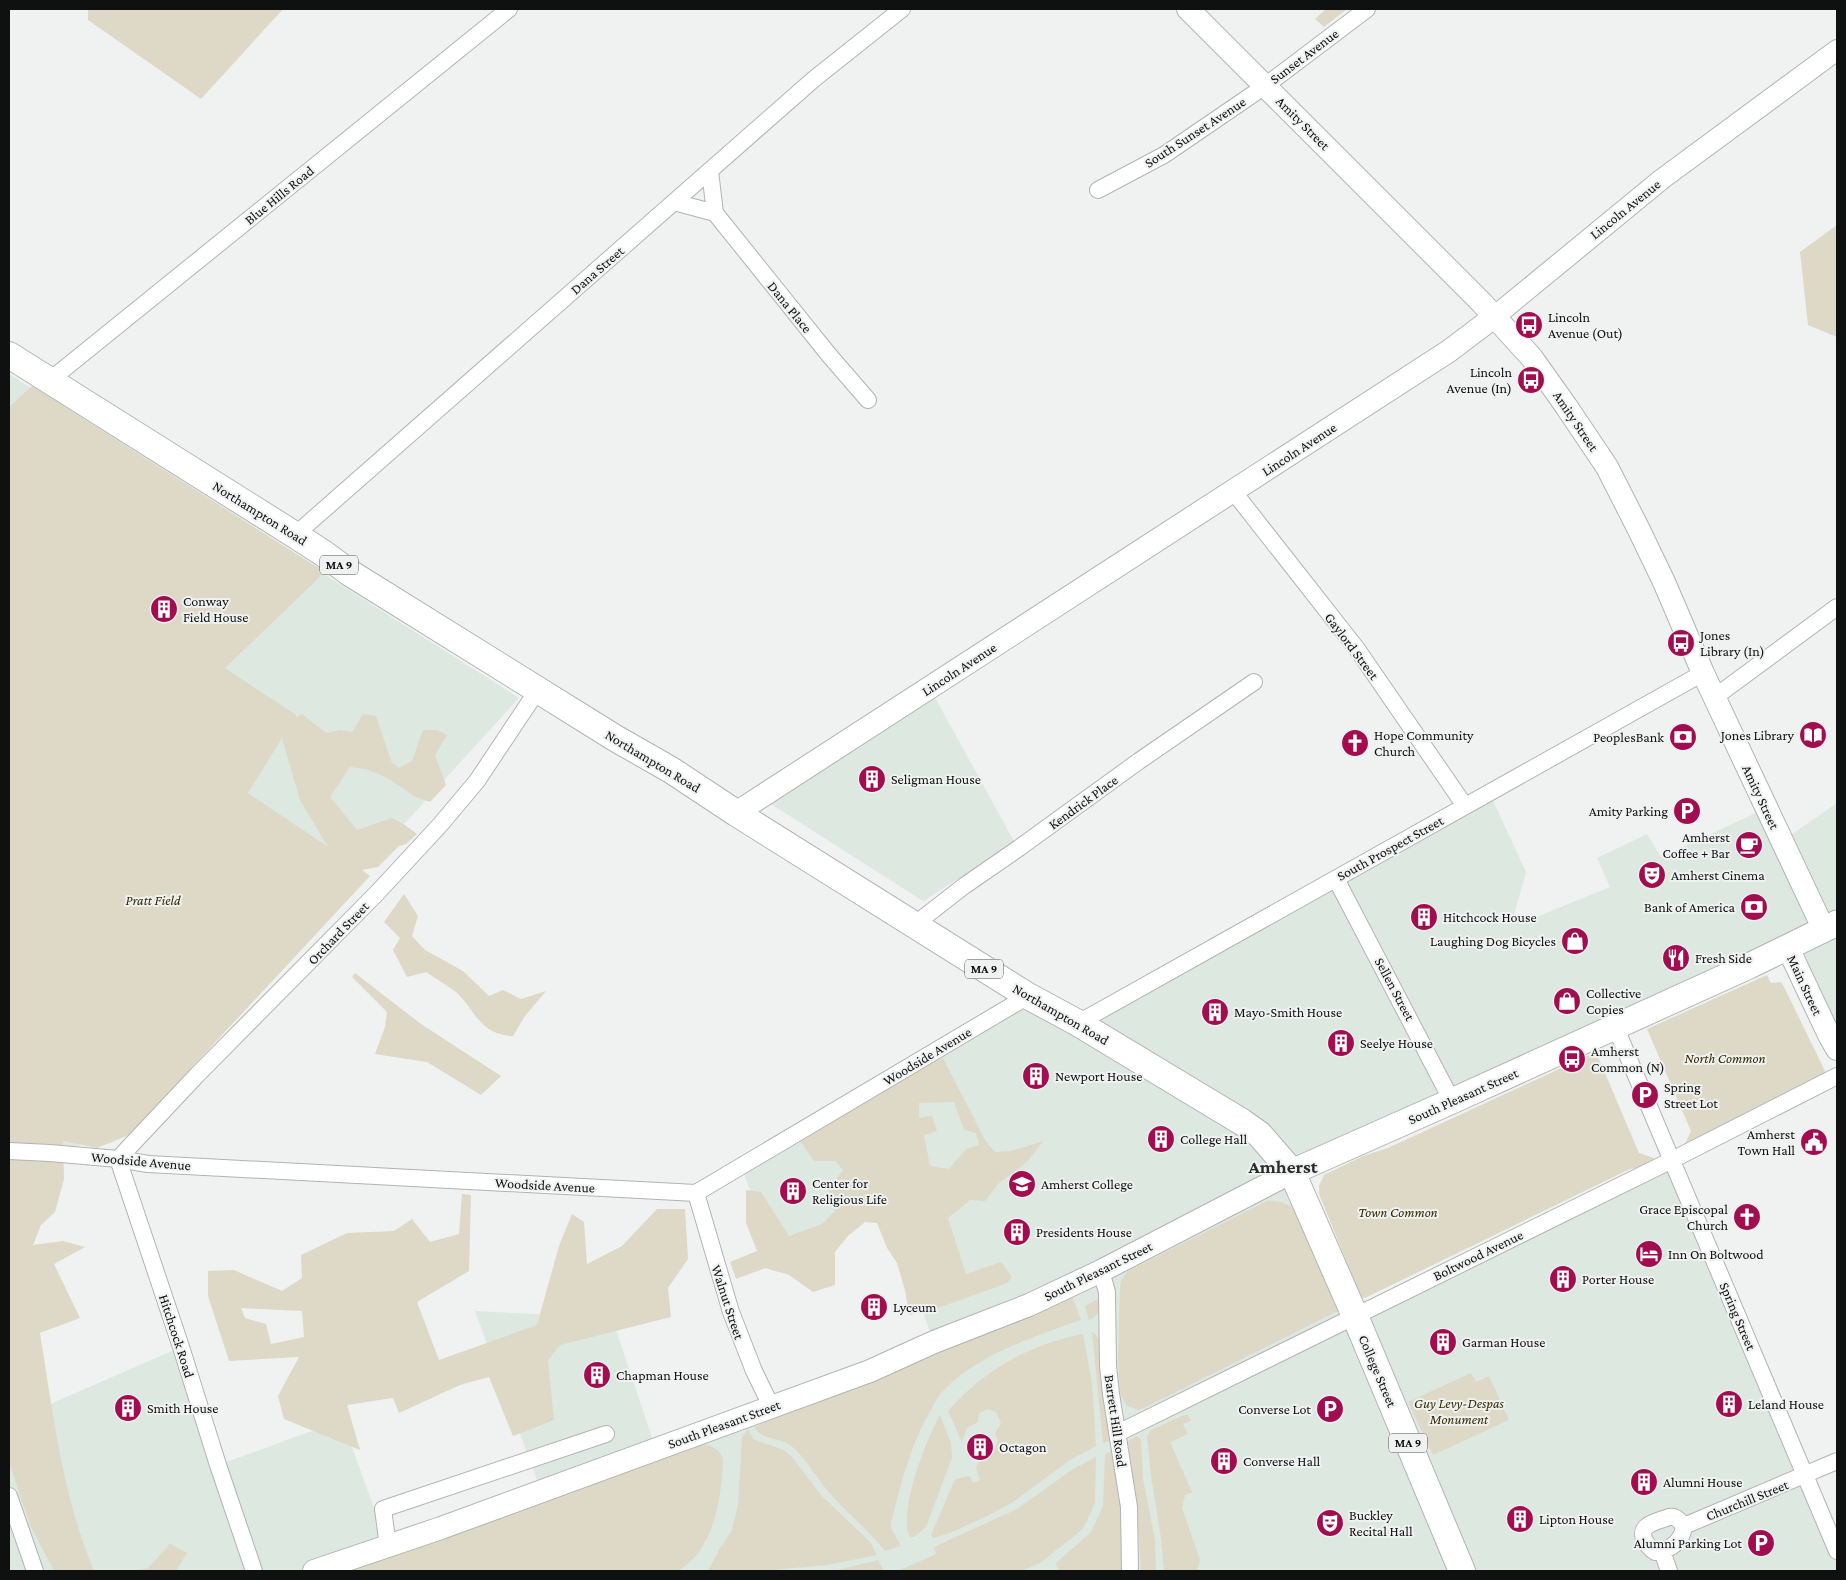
<svg xmlns="http://www.w3.org/2000/svg" width="1846" height="1580" viewBox="0 0 1846 1580" font-family="'Crimson Pro',serif">
  <style>
    .built { fill: #dde8e1 }
    .green { fill: #ddd9c6; fill-rule: evenodd }
    .lines { fill: none; stroke-linecap: round; stroke-linejoin: round }
    .minor-casing { stroke: #b1b4b2; stroke-width: 18 }
    .tertiary-casing { stroke: #b1b4b2; stroke-width: 22 }
    .secondary-casing { stroke: #b1b4b2; stroke-width: 24 }
    .primary-casing { stroke: #b1b4b2; stroke-width: 27 }
    .trunk-casing { stroke: #b1b4b2; stroke-width: 28 }
    .minor { stroke: #fff; stroke-width: 16 }
    .tertiary { stroke: #fff; stroke-width: 20 }
    .secondary { stroke: #fff; stroke-width: 22 }
    .primary { stroke: #fff; stroke-width: 25 }
    .trunk { stroke: #fff; stroke-width: 26 }
    .labels { text-anchor: middle; dominant-baseline: central; stroke-width: 4; stroke-linejoin: round; paint-order: stroke }
    .shield { fill: #eff2f0; stroke: #525453; stroke-width: 1 }
    .shield-label { font-size: 12px; font-weight: bold; fill: #0f1010 }
    .street-label { font-size: 14px; fill: #0f1010; stroke: #eff2f0 }
    .poi-label { font-size: 14px; fill: #0f1010; stroke: #eff2f0; text-anchor: start }
    .park-label { font-size: 14px; font-style: italic; fill: #332a01; stroke: #eff2f0 }
    .district-label { font-size: 19px; font-weight: bold; fill: #292b2a; stroke: #eff2f0 }
  </style>
  <rect width="100%" height="100%" fill="#eff2f0"/>
  <path class="built" d="M9,374L519,698L136,1118L87,1131L77,1149L9,1137Z
    M933,694L1015,843L923,901L771,804Z
    M1489,792L1526,872L1514,915L1519,924L1610,887L1597,858L1647,834L1661,857L1758,812L1782,841L1837,803V1049L1788,948L1292,1172L1355,1315L1672,1160L1837,1551V1571H9V1422L181,1347L218,1465L342,1420L388,1546L541,1491L475,1311L612,1318L656,1449L934,1342L883,1206L774,1253L741,1166L1028,996L1078,1023Z"/>
  <path class="green" d="M88,9H283L201,99L88,20Z
    M1326,9H1347L1324,27L1315,19Z
    M1837,225V337L1808,325L1800,252Z
    M32,386L325,572L225,668L296,715V717L302,714L326,733L341,730L352,732L363,714L376,716L392,763L399,768L412,761L423,730H437L447,735L435,755L446,785L430,802L416,797L386,777L366,769L350,767L330,797L357,830L392,818L405,825L417,834L406,844L399,846L378,867L362,870L370,876L129,1135L97,1148L63,1141L64,1179L55,1212L41,1225L33,1245L63,1241L85,1247L54,1264L80,1318L40,1333C53,1413 62,1495 94,1571H54L30,1525L9,1462V407ZM282,738L300,800L328,847L248,793Z
    M404,894L418,916L412,936L425,950L463,971L489,996L503,990L521,999L546,991L525,1016L513,1036C480,1035 476,1011 456,992C447,985 436,979 426,972L407,977L393,950L400,938L384,922Z
    M355,973L421,1024L501,1076L481,1095L427,1062L375,1054L385,1027L387,1012L352,977Z
    M1767,975L1771,983L1781,982L1785,989L1825,1071L1818,1079L1685,1144L1691,1131L1647,1029Z
    M1596,1052L1639,1153L1654,1158L1653,1160L1637,1168L1630,1169L1365,1298L1361,1297L1319,1194V1186L1324,1175L1363,1156L1388,1148Z
    M943,1058L986,1142L995,1152L1011,1151L1043,1141L1028,1161L998,1184L985,1201L970,1200L948,1218L966,1274L1001,1262L1012,1277L1007,1283L938,1308L909,1315L905,1290L897,1263L887,1248L877,1223L865,1222L848,1236L835,1252V1285L813,1292L789,1275L765,1268L736,1279L730,1262L757,1251L746,1223V1190L761,1192L789,1236L822,1224L835,1211L828,1189L843,1170L835,1161H814L798,1138L875,1091ZM954,1102L964,1130L976,1133L979,1145L966,1149L949,1169L930,1166L924,1135L937,1131L932,1116L919,1118V1103Z
    M462,1194L471,1195L469,1271L417,1302L439,1360L537,1325L559,1246L572,1214L584,1222L587,1264L622,1246L657,1209H685L688,1259L668,1288L671,1317L560,1345L548,1360L554,1420L513,1436L489,1377L460,1385L399,1413L393,1398L347,1405L360,1450L284,1419L278,1396L299,1357L229,1361L208,1296V1271L234,1270L282,1291L302,1278L301,1255L347,1233L394,1231L412,1219L430,1242L459,1234ZM241,1308L302,1311L304,1337L271,1344L266,1324L245,1318Z
    M1267,1201C1280,1200 1287,1204 1297,1211L1339,1304L1338,1311L1144,1408L1139,1410L1127,1406L1120,1394L1118,1362L1120,1287L1121,1280L1128,1271Z
    M1072,1296L1081,1320C1033,1337 978,1354 942,1392C938,1396 935,1402 932,1408C911,1443 901,1483 891,1523L892,1530L901,1546L885,1551C868,1529 845,1512 827,1490C815,1476 805,1456 790,1445C779,1437 761,1440 754,1427Z
    M1098,1299C1101,1309 1099,1316 1089,1320L1085,1306Z
    M1092,1331L1099,1339L1100,1345L1111,1440L1103,1443Z
    M1083,1334L1092,1383L1096,1446L1070,1460L1013,1502L991,1514L950,1533L933,1538L931,1535L955,1479L970,1476L973,1483L980,1480L976,1467L981,1459L993,1454L998,1440L995,1434L1001,1422L996,1412L988,1409L979,1413L978,1422L967,1428L962,1442L948,1411C984,1370 1030,1344 1083,1334Z
    M1471,1373L1476,1382L1489,1376L1509,1420L1433,1455L1408,1402Z
    M940,1415L951,1443L952,1458L926,1527L914,1537H910C897,1514 927,1437 940,1415Z
    M1184,1415H1188L1191,1421L1183,1424L1188,1434L1170,1442L1192,1492L1185,1495L1182,1508L1200,1560L1197,1571H1164L1161,1538L1151,1476L1147,1436L1151,1430Z
    M748,1429L753,1439L784,1450L792,1457L821,1495L870,1542L877,1555L827,1565L771,1570L708,1571L720,1548L731,1532L738,1506L742,1437Z
    M1137,1436L1141,1440L1143,1479L1155,1540L1156,1571H1141L1137,1507L1128,1441Z
    M705,1444C714,1447 720,1450 723,1459C722,1490 717,1526 699,1552C694,1559 686,1565 679,1571H348Z
    M1112,1450L1122,1506L1126,1571H1059L1056,1563L1091,1532L1103,1506L1105,1455Z
    M1096,1457L1095,1503L1083,1529L1040,1563L1021,1571H900V1570L936,1554L934,1547L1017,1509L1073,1469Z
    M170,1544L187,1553L176,1571H134L148,1568Z
    M878,1560L883,1570L880,1571H834Z"/>
  <g class="lines">
    <g class="minor-casing">
      <path id="minor" d="M710,171L715,213
        M1098,190L1164,155L1265,86L1367,9
        M674,202L715,213L829,355L868,400
        M49,381L509,9
        M1233,491L1357,649L1465,806
        M295,535L814,79L902,9
        M1715,697L1837,607
        M1336,879L1452,1101
        M914,925L964,886L1019,848L1139,761L1254,682
        M1078,1023L1703,673
        M1615,1026L1837,1551
        M9,1151L50,1153L118,1159L148,1164L696,1193L1028,996
        M696,1193L731,1312L754,1371L771,1406
        M1101,1271L1107,1292L1108,1366L1111,1394L1129,1507L1130,1571
        M1118,1433L1672,1160L1837,1076
        M9,1496L35,1571
        M1669,1517C1676,1516 1679,1520 1684,1526C1682,1542 1671,1550 1655,1552C1648,1547 1638,1535 1646,1527C1651,1522 1662,1520 1669,1517Z
        M1684,1526L1837,1461
        M388,1546L383,1509L606,1434
        M1662,1551L1669,1571
        M254,1571L218,1465L181,1347L118,1159L197,1075L377,893L440,825L477,781L537,691"/>
    </g>
    <g class="tertiary-casing">
      <path id="tertiary" d="M1494,317L1662,179L1837,50"/>
    </g>
    <g class="secondary-casing">
      <path id="secondary" d="M1188,9L1482,303L1532,358L1566,406L1607,467L1639,530L1664,582L1703,673L1824,930
        M736,813L1449,351L1494,317
        M1788,948L1829,1035L1837,1049
        M314,1571L441,1528L870,1371L934,1342L1029,1305L1101,1271L1292,1172"/>
    </g>
    <g class="primary-casing">
      <path id="primary" d="M1292,1172L1452,1101L1749,966L1837,923"/>
    </g>
    <g class="trunk-casing">
      <path id="trunk" d="M9,355L295,535L323,553L350,573L615,738L671,770L736,813L1028,996L1078,1023L1242,1122L1259,1134L1292,1172L1355,1316L1462,1571"/>
    </g>
    <use href="#minor" class="minor"/>
    <use href="#tertiary" class="tertiary"/>
    <use href="#secondary" class="secondary"/>
    <use href="#primary" class="primary"/>
    <use href="#trunk" class="trunk"/>
  </g>
  <defs>
    <g id="bus-disc" transform="scale(1.4375)"><circle r="9.5" fill="#a20d4f" stroke="#eff2f0"/><path d="M-5-6H5V4H4V6H2V4H-2V6H-4V4H-5ZM-3.5-4V0h7V-4ZM-3.5 1.2v1.5H-2V1.2ZM2 1.2v1.5H3.5V1.2Z" fill="#fff"/></g>
    <g id="building-disc" transform="scale(1.4375)"><circle r="9.5" fill="#a20d4f" stroke="#eff2f0"/><path d="M-4-6H4V6H1V3H-1V6H-4ZM-2.5-4.3h1.7v1.8h-1.7ZM.8-4.3h1.7v1.8H.8ZM-2.5-1h1.7V.8h-1.7ZM.8-1h1.7V.8H.8Z" fill="#fff"/></g>
    <g id="library-disc" transform="scale(1.4375)"><circle r="9.5" fill="#a20d4f" stroke="#eff2f0"/><path d="M-6-4Q-3-5.5-.7-3.5V5Q-3 3-6 4ZM6-4Q3-5.5 .7-3.5V5Q3 3 6 4Z" fill="#fff"/></g>
    <g id="bank-disc" transform="scale(1.4375)"><circle r="9.5" fill="#a20d4f" stroke="#eff2f0"/><path d="M-6-4H6V4H-6ZM0-2.3a2.3 2.3 0 1 0 0 4.6a2.3 2.3 0 1 0 0-4.6Z" fill="#fff"/></g>
    <g id="church-disc" transform="scale(1.4375)"><circle r="9.5" fill="#a20d4f" stroke="#eff2f0"/><path d="M-1.2-6h2.4v3.5h3.3v2.4h-3.3V6h-2.4V-.1h-3.3v-2.4h3.3Z" fill="#fff"/></g>
    <g id="parking-disc" transform="scale(1.4375)"><circle r="9.5" fill="#a20d4f" stroke="#eff2f0"/><path d="M-3.5-5.5H1a3.5 3.5 0 0 1 0 7H-1V5.5H-3.5ZM-1-3.4V-.6H.8a1.4 1.4 0 0 0 0-2.8Z" fill="#fff"/></g>
    <g id="cafe-disc" transform="scale(1.4375)"><circle r="9.5" fill="#a20d4f" stroke="#eff2f0"/><path d="M-5.5-4.5H6V0H3Q3 3.5 0 3.5H-2.5Q-5.5 3.5-5.5 0ZM3-3.2v2h1.7v-2ZM-6 4.5H4V6H-6Z" fill="#fff"/></g>
    <g id="theatre-disc" transform="scale(1.4375)"><circle r="9.5" fill="#a20d4f" stroke="#eff2f0"/><path d="M-5-5.5Q0-4 5-5.5V0Q5 5 0 6Q-5 5-5 0ZM-3.3-2.5H-1v1.5H-3.3ZM1-2.5H3.3v1.5H1ZM-2.8 1Q0 5.5 2.8 1Z" fill="#fff"/></g>
    <g id="shop-disc" transform="scale(1.4375)"><circle r="9.5" fill="#a20d4f" stroke="#eff2f0"/><path d="M-5-2.5h2.3a2.7 3.5 0 0 1 5.4 0H5L5.5 6h-11ZM-1.5-2.5h3a1.5 2.3 0 0 0-3 0Z" fill="#fff"/></g>
    <g id="restaurant-disc" transform="scale(1.4375)"><circle r="9.5" fill="#a20d4f" stroke="#eff2f0"/><path d="M-5-6h1v4h1v-4h1v4h1v-4h1v5L-1.5 .5V6h-2V.5L-5-1ZM5-6V6H3V1.5H1.5Q1.5-4 5-6Z" fill="#fff"/></g>
    <g id="civic-disc" transform="scale(1.4375)"><circle r="9.5" fill="#a20d4f" stroke="#eff2f0"/><path d="M-.6-6.5H3V-4.5H.6V-3L4-1V1h2V6H-6V1h2V-1L-.6-3ZM-1.2 2.5V6h2.4V2.5Z" fill="#fff"/></g>
    <g id="university-disc" transform="scale(1.4375)"><circle r="9.5" fill="#a20d4f" stroke="#eff2f0"/><path d="M0-5L7-2L0 1L-7-2ZM-4 1L0 2.5L4 1V4Q0 6-4 4Z" fill="#fff"/></g>
    <g id="hotel-disc" transform="scale(1.4375)"><circle r="9.5" fill="#a20d4f" stroke="#eff2f0"/><path d="M-6-4.5h1.5V1H6V5H4.5V3h-9V5H-6ZM-4 0a1.8 1.8 0 1 1 3.6 0ZM.5 0V-2.5h3Q6-2.5 6 0Z" fill="#fff"/></g>
  </defs>
  <g fill-rule="evenodd">
    <use href="#bus-disc" x="1529" y="325"/>
    <use href="#bus-disc" x="1531" y="380"/>
    <use href="#building-disc" x="164" y="609"/>
    <use href="#bus-disc" x="1681" y="643"/>
    <use href="#library-disc" x="1813" y="735"/>
    <use href="#bank-disc" x="1683" y="737"/>
    <use href="#church-disc" x="1355" y="743"/>
    <use href="#building-disc" x="872" y="779"/>
    <use href="#parking-disc" x="1687" y="811"/>
    <use href="#cafe-disc" x="1749" y="845"/>
    <use href="#theatre-disc" x="1652" y="875"/>
    <use href="#bank-disc" x="1754" y="907"/>
    <use href="#building-disc" x="1424" y="917"/>
    <use href="#shop-disc" x="1575" y="941"/>
    <use href="#restaurant-disc" x="1676" y="958"/>
    <use href="#shop-disc" x="1567" y="1001"/>
    <use href="#building-disc" x="1215" y="1012"/>
    <use href="#building-disc" x="1341" y="1043"/>
    <use href="#bus-disc" x="1572" y="1059"/>
    <use href="#building-disc" x="1036" y="1076"/>
    <use href="#parking-disc" x="1645" y="1095"/>
    <use href="#building-disc" x="1161" y="1139"/>
    <use href="#civic-disc" x="1814" y="1142"/>
    <use href="#university-disc" x="1022" y="1184"/>
    <use href="#building-disc" x="793" y="1191"/>
    <use href="#church-disc" x="1747" y="1217"/>
    <use href="#building-disc" x="1017" y="1232"/>
    <use href="#hotel-disc" x="1649" y="1254"/>
    <use href="#building-disc" x="1563" y="1279"/>
    <use href="#building-disc" x="874" y="1307"/>
    <use href="#building-disc" x="1443" y="1342"/>
    <use href="#building-disc" x="597" y="1375"/>
    <use href="#building-disc" x="1729" y="1404"/>
    <use href="#building-disc" x="128" y="1408"/>
    <use href="#parking-disc" x="1330" y="1409"/>
    <use href="#building-disc" x="980" y="1447"/>
    <use href="#building-disc" x="1224" y="1461"/>
    <use href="#building-disc" x="1644" y="1482"/>
    <use href="#building-disc" x="1520" y="1519"/>
    <use href="#theatre-disc" x="1330" y="1523"/>
    <use href="#parking-disc" x="1761" y="1543"/>
  </g>
  <g class="labels">
    <g class="shield">
      <rect x="320" y="555.5" width="38" height="19" rx="4"/>
      <rect x="965" y="959.5" width="38" height="19" rx="4"/>
      <rect x="1389" y="1433.5" width="38" height="19" rx="4"/>
    </g>
    <g class="shield-label">
      <text x="339" y="565">MA 9</text>
      <text x="984" y="969">MA 9</text>
      <text x="1408" y="1443">MA 9</text>
    </g>
    <g class="street-label">
      <text transform="translate(1304 56) rotate(-37)">Sunset Avenue</text>
      <text transform="translate(1303 123) rotate(45)">Amity Street</text>
      <text transform="translate(1195 132) rotate(-33)">South Sunset Avenue</text>
      <text transform="translate(279 195) rotate(-39)">Blue Hills Road</text>
      <text transform="translate(1625 209) rotate(-39)">Lincoln Avenue</text>
      <text transform="translate(597 270) rotate(-41)">Dana Street</text>
      <text transform="translate(790 307) rotate(51)">Dana Place</text>
      <text transform="translate(1576 421) rotate(56)">Amity Street</text>
      <text transform="translate(1299 449) rotate(-33)">Lincoln Avenue</text>
      <text transform="translate(260 513) rotate(32)">Northampton Road</text>
      <text transform="translate(1352 646) rotate(53)">Gaylord Street</text>
      <text transform="translate(959 669) rotate(-33)">Lincoln Avenue</text>
      <text transform="translate(653 761) rotate(31)">Northampton Road</text>
      <text transform="translate(1761 797) rotate(65)">Amity Street</text>
      <text transform="translate(1083 802) rotate(-36)">Kendrick Place</text>
      <text transform="translate(1390 848) rotate(-29)">South Prospect Street</text>
      <text transform="translate(338 933) rotate(-46)">Orchard Street</text>
      <text transform="translate(1805 985) rotate(65)">Main Street</text>
      <text transform="translate(1395 989) rotate(62)">Sellen Street</text>
      <text transform="translate(1061 1014) rotate(30)">Northampton Road</text>
      <text transform="translate(927 1056) rotate(-31)">Woodside Avenue</text>
      <text transform="translate(1463 1096) rotate(-24)">South Pleasant Street</text>
      <text transform="translate(141 1161) rotate(5)">Woodside Avenue</text>
      <text transform="translate(545 1185) rotate(3)">Woodside Avenue</text>
      <text transform="translate(1478 1255) rotate(-26)">Boltwood Avenue</text>
      <text transform="translate(1098 1271) rotate(-26)">South Pleasant Street</text>
      <text transform="translate(728 1302) rotate(72)">Walnut Street</text>
      <text transform="translate(1738 1316) rotate(67)">Spring Street</text>
      <text transform="translate(177 1336) rotate(72)">Hitchcock Road</text>
      <text transform="translate(1378 1371) rotate(67)">College Street</text>
      <text transform="translate(1116 1421) rotate(82)">Barrett Hill Road</text>
      <text transform="translate(724 1424) rotate(-20)">South Pleasant Street</text>
      <text transform="translate(1747 1500) rotate(-22)">Churchill Street</text>
    </g>
    <g class="poi-label">
      <text x="1548" y="317">Lincoln<tspan x="1548" dy="16">Avenue (Out)</tspan></text>
      <text x="1512" y="372" text-anchor="end">Lincoln<tspan x="1512" dy="16">Avenue (In)</tspan></text>
      <text x="183" y="601">Conway<tspan x="183" dy="16">Field House</tspan></text>
      <text x="1700" y="635">Jones<tspan x="1700" dy="16">Library (In)</tspan></text>
      <text x="1374" y="735">Hope Community<tspan x="1374" dy="16">Church</tspan></text>
      <text x="1794" y="735" text-anchor="end">Jones Library</text>
      <text x="1664" y="737" text-anchor="end">PeoplesBank</text>
      <text x="891" y="779">Seligman House</text>
      <text x="1668" y="811" text-anchor="end">Amity Parking</text>
      <text x="1730" y="837" text-anchor="end">Amherst<tspan x="1730" dy="16">Coffee + Bar</tspan></text>
      <text x="1671" y="875">Amherst Cinema</text>
      <text x="1735" y="907" text-anchor="end">Bank of America</text>
      <text x="1443" y="917">Hitchcock House</text>
      <text x="1556" y="941" text-anchor="end">Laughing Dog Bicycles</text>
      <text x="1695" y="958">Fresh Side</text>
      <text x="1586" y="993">Collective<tspan x="1586" dy="16">Copies</tspan></text>
      <text x="1234" y="1012">Mayo-Smith House</text>
      <text x="1360" y="1043">Seelye House</text>
      <text x="1591" y="1051">Amherst<tspan x="1591" dy="16">Common (N)</tspan></text>
      <text x="1055" y="1076">Newport House</text>
      <text x="1664" y="1087">Spring<tspan x="1664" dy="16">Street Lot</tspan></text>
      <text x="1795" y="1134" text-anchor="end">Amherst<tspan x="1795" dy="16">Town Hall</tspan></text>
      <text x="1180" y="1139">College Hall</text>
      <text x="812" y="1183">Center for<tspan x="812" dy="16">Religious Life</tspan></text>
      <text x="1041" y="1184">Amherst College</text>
      <text x="1728" y="1209" text-anchor="end">Grace Episcopal<tspan x="1728" dy="16">Church</tspan></text>
      <text x="1036" y="1232">Presidents House</text>
      <text x="1668" y="1254">Inn On Boltwood</text>
      <text x="1582" y="1279">Porter House</text>
      <text x="893" y="1307">Lyceum</text>
      <text x="1462" y="1342">Garman House</text>
      <text x="616" y="1375">Chapman House</text>
      <text x="1748" y="1404">Leland House</text>
      <text x="147" y="1408">Smith House</text>
      <text x="1311" y="1409" text-anchor="end">Converse Lot</text>
      <text x="999" y="1447">Octagon</text>
      <text x="1243" y="1461">Converse Hall</text>
      <text x="1663" y="1482">Alumni House</text>
      <text x="1349" y="1515">Buckley<tspan x="1349" dy="16">Recital Hall</tspan></text>
      <text x="1539" y="1519">Lipton House</text>
      <text x="1742" y="1543" text-anchor="end">Alumni Parking Lot</text>
    </g>
    <g class="park-label">
      <text x="153" y="900">Pratt Field</text>
      <text x="1725" y="1058">North Common</text>
      <text x="1398" y="1212">Town Common</text>
      <text x="1459" y="1403">Guy Levy-Despas<tspan x="1459" dy="16">Monument</tspan></text>
    </g>
    <g class="district-label">
      <text x="1283" y="1166">Amherst</text>
    </g>
  </g>
  <rect width="1846" height="1580" fill="none" stroke="#0f1010" stroke-width="20"/>
</svg>
